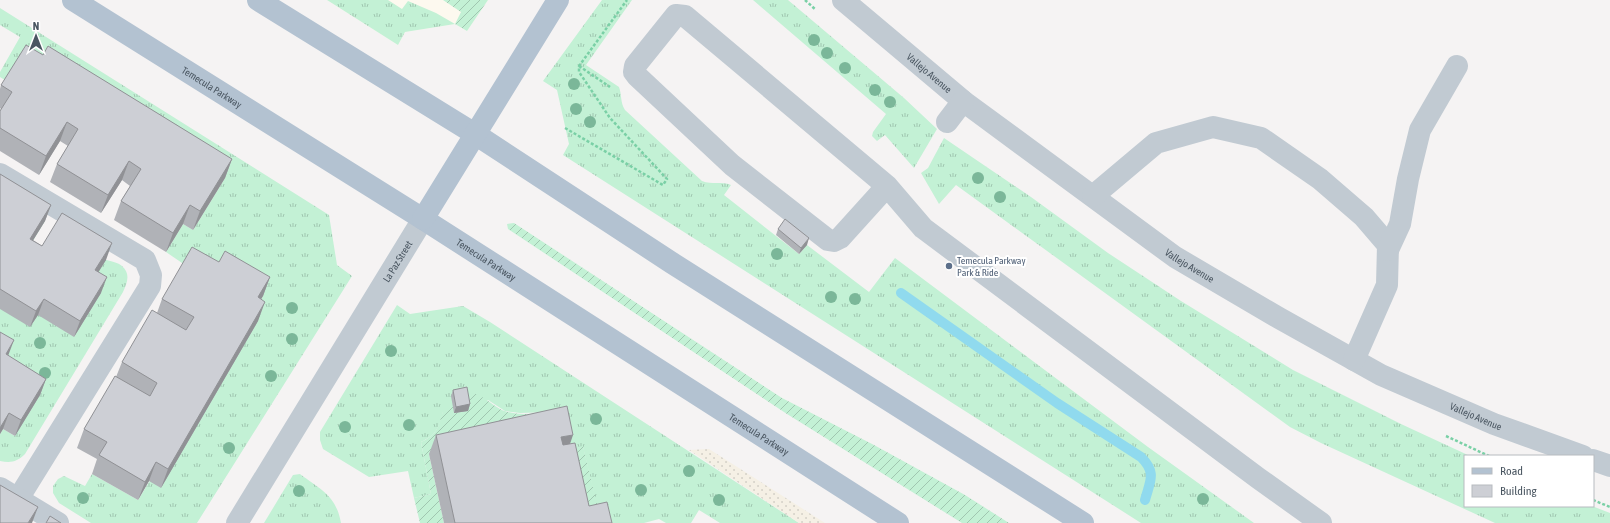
<svg xmlns="http://www.w3.org/2000/svg" width="1610" height="523" viewBox="0 0 1610 523" font-family="'Asap Condensed',sans-serif">
  <style>
    .commercial { fill: #fdf9ef }
    .grass { fill: url(#grass-tufts) }
    .sand { fill: url(#sand-dots) }
    .garden { fill: url(#garden-furrows) }
    .lines { fill: none; stroke-linecap: round; stroke-linejoin: round }
    .stream { stroke: #90daee; stroke-width: 10 }
    .path { stroke: #7ad0a6; stroke-width: 2.5; stroke-dasharray: 3 2; stroke-linecap: butt }
    .minor { stroke: #c1cad2; stroke-width: 22 }
    .major { stroke: #b3c2d1; stroke-width: 22 }
    .tree { fill: #7bb799 }
    .wall { fill: #b0b2b7 }
    .shaded-wall { fill: #909195 }
    .building { fill: #cdcfd5; stroke: #909195 }
    .service-dot { fill: #5c6f8a; stroke: #fff; stroke-width: 1.5 }
    .labels { text-anchor: middle; dominant-baseline: central; stroke-width: 4; stroke-linejoin: round; paint-order: stroke }
    .street-label { font-size: 10px; fill: #4a5661; stroke: #fff }
    .service-label { font-size: 10px; fill: #4e5e75; stroke: #fff; text-anchor: start }
  </style>
  <defs>
    <pattern id="grass-tufts" width="24" height="20" patternUnits="userSpaceOnUse"><rect width="24" height="20" fill="#c3f1d5"/><path d="M3 7l-1-3M5 7V3M7 7l1-3M15 17l-1-3M17 17v-4M19 17l1-3" fill="none" stroke="#a0c6b0"/></pattern>
    <pattern id="sand-dots" width="8" height="8" patternUnits="userSpaceOnUse"><rect width="8" height="8" fill="#f5f0e5"/><path d="M2 2h.1M6 6h.1" fill="none" stroke="#d4d0c7" stroke-width="1.8" stroke-linecap="round"/></pattern>
    <pattern id="garden-furrows" width="10" height="10" patternUnits="userSpaceOnUse"><rect width="10" height="10" fill="#c3f1d5"/><path d="M-1 1l2-2M0 10L10 0M9 11l2-2" fill="none" stroke="#a0c6b0"/></pattern>
  </defs>
  <rect width="100%" height="100%" fill="#f5f3f3"/>
  <path class="commercial" d="M327,0H488L467,31L455,24L405,32L398,45Z"/>
  <path class="grass" d="M327,0H388L402,9L408,1L436,13L455,24L405,32L398,45Z
    M602,0H632L586,65L619,87C622,95 620,102 625,110L702,181C712,185 722,181 731,185L724,195L799,254L807,245L869,292L895,258L1148,447L1254,523H1141L563,155L569,144L557,90L543,81Z
    M753,0H788L904,98L937,129L914,168L885,135L877,141L872,136L873,132L886,114Z
    M0,8L329,215L337,265L352,276L197,523H91L59,503L53,493V486L58,479L64,476L85,486L92,474L138,500L263,296L185,265L166,252L183,224L193,230L225,178L8,82L0,77V72L20,37L0,25Z
    M944,138L1031,197L1108,253L1181,301L1293,370L1401,424L1470,456H1465V506H1592L1610,513V523H1495L1321,443L1290,427L956,185L939,204L921,173L928,168Z
    M0,193L45,221L25,254C43,256 111,255 122,266C131,274 127,283 123,292L25,454C17,462 11,463 0,461V434L3,429L15,436L0,370Z
    M397,305L410,314L463,306L490,322L799,523H720L699,510L691,523H666L659,519L644,523H601L583,447L566,449L553,412L520,413L505,411L488,400C473,408 461,414 443,412C439,428 436,435 421,442L431,494L414,498L408,471L369,477L323,449L320,440V432Z
    M300,474C321,490 336,495 341,523H264L293,475Z"/>
  <path class="sand" d="M709,449L825,523H799L689,450Z"/>
  <path class="garden" d="M443,0H488L467,31L455,24L461,12Z
    M514,223L782,398L874,445L965,495L1009,523H962L787,414L508,229L507,224Z
    M471,392C483,396 490,403 500,409C515,417 537,413 553,412L429,454L444,523H420L414,498L431,494L421,442C448,430 434,413 452,402L454,413L465,393Z
    M583,446L601,520L589,523L566,449Z"/>
  <g class="lines">
    <path class="stream" d="M901,293L1057,403L1141,457C1157,473 1150,481 1145,500"/>
    <path class="path" d="M805,0L816,10
      M579,66L610,87
      M565,128L663,185L667,179L610,118L579,72V66L627,0
      M1446,436L1489,456
      M1593,500L1610,507"/>
    <g class="minor">
      <path id="s1" d="M843,0L963,101L1175,257L1279,318L1381,375L1494,424L1583,456"/>
      <path d="M947,122L963,101"/>
      <path d="M0,174L145,260L151,275L150,286L18,499"/>
      <path d="M887,186L840,238L834,241L828,240L732,165L637,76L634,72L635,66L676,15L685,16L887,186L923,228L1258,478L1321,523"/>
      <path d="M1093,196L1156,143L1213,127L1261,138L1320,179L1364,217L1388,245L1387,285L1354,360"/>
      <path d="M1388,250L1400,224L1408,179L1420,130L1457,66"/>
      <path d="M1593,460L1610,466"/>
      <path d="M0,488L58,523"/>
      <path id="s2" d="M237,523L423,219"/>
    </g>
    <g class="major">
      <path id="s3" d="M73,0L423,219L898,523"/>
      <path d="M258,0L475,134L672,263L1083,523"/>
      <path d="M423,219L558,0"/>
    </g>
  </g>
  <g class="tree">
    <circle cx="814" cy="40" r="6"/>
    <circle cx="827" cy="53" r="6"/>
    <circle cx="845" cy="68" r="6"/>
    <circle cx="574" cy="84" r="6"/>
    <circle cx="875" cy="90" r="6"/>
    <circle cx="890" cy="102" r="6"/>
    <circle cx="576" cy="109" r="6"/>
    <circle cx="590" cy="122" r="6"/>
    <circle cx="978" cy="178" r="6"/>
    <circle cx="1000" cy="197" r="6"/>
    <circle cx="777" cy="254" r="6"/>
    <circle cx="831" cy="297" r="6"/>
    <circle cx="855" cy="299" r="6"/>
    <circle cx="292" cy="308" r="6"/>
    <circle cx="292" cy="339" r="6"/>
    <circle cx="40" cy="343" r="6"/>
    <circle cx="391" cy="351" r="6"/>
    <circle cx="45" cy="373" r="6"/>
    <circle cx="271" cy="376" r="6"/>
    <circle cx="596" cy="419" r="6"/>
    <circle cx="409" cy="425" r="6"/>
    <circle cx="345" cy="427" r="6"/>
    <circle cx="229" cy="448" r="6"/>
    <circle cx="689" cy="471" r="6"/>
    <circle cx="641" cy="490" r="6"/>
    <circle cx="299" cy="491" r="6"/>
    <circle cx="83" cy="498" r="6"/>
    <circle cx="1203" cy="499" r="6"/>
    <circle cx="719" cy="500" r="6"/>
  </g>
  <path class="wall" d="M43,55L232,159L225,178L193,230L183,224L166,252L114,220L121,201L130,186L122,180L101,213L50,182L57,164L68,146L60,141L39,175L0,151V111L1,109L0,108V89L1,85Z
    M0,174L51,205L45,221L33,240L42,246L106,260L98,271L101,293L74,337L38,315L30,327L0,309Z
    M778,229L807,245L799,254L776,235Z
    M270,277L263,296L261,299L258,321L161,488L149,481L138,500L92,474L97,459L77,448L84,429L116,377L122,362L157,313L162,299Z
    M0,332L8,356L46,379L40,395L15,436L3,429L0,434Z
    M453,390L470,404L468,411L454,413L451,396Z
    M436,435L570,444L589,506L612,523H444L429,454Z"/>
  <path class="shaded-wall" d="M67,122L60,141L39,175L46,156Z
    M232,159L225,178L193,230L200,211Z
    M129,161L122,180L101,213L108,195Z
    M51,205L45,221L24,255L30,239Z
    M190,205L183,224L166,252L173,233Z
    M809,238L807,245L799,254L801,248Z
    M112,243L106,260L90,286L95,270Z
    M107,277L101,293L74,337L80,321Z
    M270,277L263,296L251,316L258,297Z
    M44,299L38,315L30,327L36,311Z
    M265,302L258,321L161,488L168,469Z
    M14,340L8,356L6,354Z
    M46,379L40,395L15,436L21,420Z
    M470,404L468,411L454,413L456,407Z
    M9,413L3,429L0,434V428Z
    M573,435L567,453L554,456L561,437Z
    M156,462L149,481L138,500L145,482Z
    M38,507L32,523H28Z"/>
  <path class="building" d="M26,45L43,55L48,46L232,159L200,211L190,205L173,233L121,201L141,169L129,161L108,195L57,164L78,129L67,122L46,156L0,128V111L12,92L1,85Z
    M0,174L51,205L30,239L42,246L62,213L112,243L95,270L107,277L80,321L44,299L36,311L0,289Z
    M785,219L809,238L801,248L778,229Z
    M192,247L219,262L225,251L270,277L258,297L265,302L168,469L156,462L145,482L99,455L107,442L84,429L115,376L150,396L157,383L122,362L152,310L186,330L194,317L162,299Z
    M0,332L14,340L6,354L46,379L21,420L9,413L0,428Z
    M467,387L470,404L456,407L453,390Z
    M567,406L573,435L561,437L563,445L575,443L589,506L607,502L612,523H455L436,435Z
    M0,485L38,507L28,523H0Z
    M50,516L61,523H46Z"/>
  <circle class="service-dot" cx="949" cy="266" r="4"/>
  <g class="labels">
    <g class="street-label">
      <text stroke="none"><textPath href="#s1" startOffset="113">Vallejo Avenue</textPath></text>
      <text stroke="none"><textPath href="#s3" startOffset="164">Temecula Parkway</textPath></text>
      <text stroke="none"><textPath href="#s3" startOffset="488">Temecula Parkway</textPath></text>
      <text stroke="none"><textPath href="#s2" startOffset="307">La Paz Street</textPath></text>
      <text stroke="none"><textPath href="#s1" startOffset="437">Vallejo Avenue</textPath></text>
      <text stroke="none"><textPath href="#s1" startOffset="761">Vallejo Avenue</textPath></text>
      <text stroke="none"><textPath href="#s3" startOffset="812">Temecula Parkway</textPath></text>
    </g>
    <g class="service-label">
      <text x="957" y="260">Temecula Parkway<tspan x="957" dy="12">Park &amp; Ride</tspan></text>
    </g>
  </g>
  <rect x="1464" y="455" width="130" height="52" fill="#ffffff" stroke="#b7bbc0"/>
  <rect x="1472" y="468" width="20" height="6" fill="#b3c2d1" stroke="#b7bbc0"/>
  <text x="1500" y="475" font-size="12" fill="#4a5661">Road</text>
  <rect x="1472" y="485" width="20" height="12" fill="#cdcfd5" stroke="#b7bbc0"/>
  <text x="1500" y="495" font-size="12" fill="#4a5661">Building</text>
  <g transform="translate(36 36)" stroke="#ffffff" stroke-width="3" paint-order="stroke">
  <path d="M0-3L7 15L0 10L-7 15Z" fill="#4a5661"/>
  <text y="-6" font-size="11" font-weight="bold" text-anchor="middle" fill="#4a5661">N</text>
  </g>
</svg>
